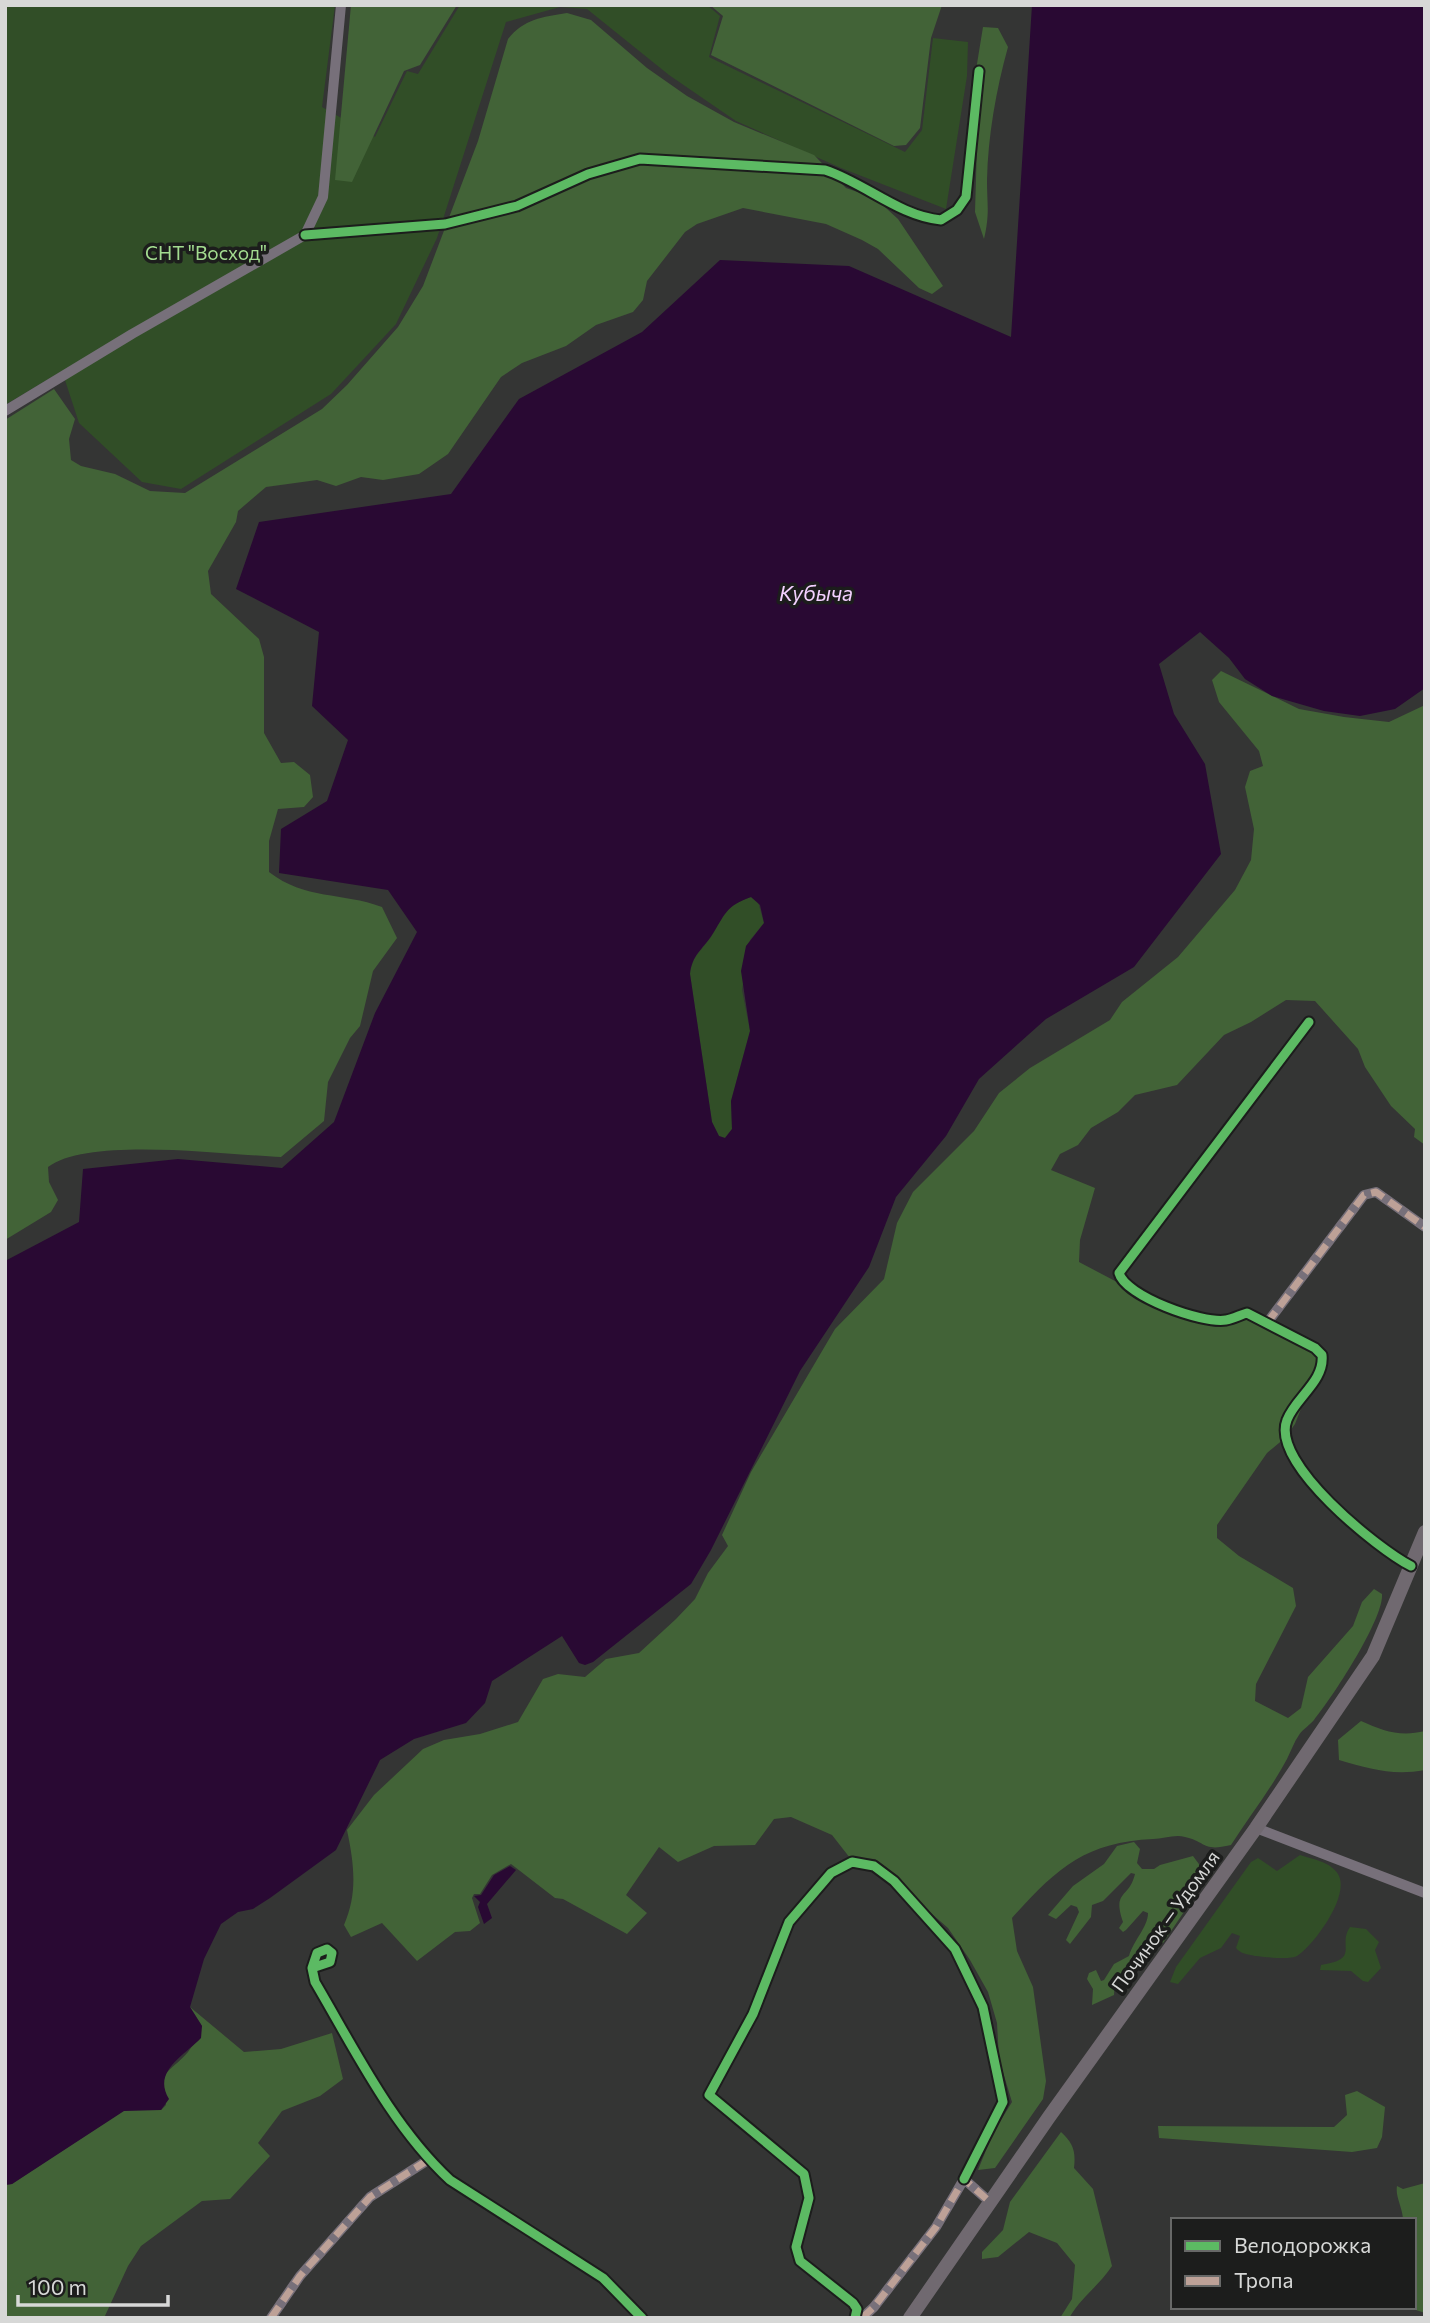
<svg xmlns="http://www.w3.org/2000/svg" width="1430" height="2323" viewBox="0 0 1430 2323" font-family="Commissioner,sans-serif">
  <style>
    .green { fill: #314e27 }
    .forest { fill: #426337 }
    .water { fill: #290933; fill-rule: evenodd }
    .lines { fill: none; stroke-linecap: round; stroke-linejoin: round }
    .street { stroke: #77707a; stroke-width: 10 }
    .secondary { stroke: #706970; stroke-width: 14 }
    .quiet { stroke: #bda197; stroke-width: 7; stroke-dasharray: 14 7; stroke-linecap: butt }
    .cycleway-casing { stroke: #1c1d1c; stroke-width: 13 }
    .cycleway { stroke: #5cba63; stroke-width: 9 }
    .labels { text-anchor: middle; dominant-baseline: central; stroke-width: 7; stroke-linejoin: round; paint-order: stroke }
    .park-label { font-size: 19px; fill: #a3dc90; stroke: #1c1d1c }
    .street-label { font-size: 19px; fill: #d7d8d7; stroke: #1c1d1c }
    .water-label { font-size: 21px; font-style: italic; fill: #f3d1ff; stroke: #1c1d1c }
  </style>
  <rect width="100%" height="100%" fill="#343534"/>
  <path class="green" d="M5,5H335L322,107L375,137L407,71L418,74L460,5H707L720,16L709,57L905,152L922,130L933,38L968,42L967,76L946,209L841,168L736,121L669,75L587,9L560,7L506,22L437,238L396,324L331,394L181,489L142,482L79,423L62,371L5,405Z
    M751,897L758,902L764,923L750,940L742,990L750,1031L731,1101L732,1129L725,1138L719,1136L712,1122L690,974C692,955 703,950 712,935C725,914 725,906 751,897Z
    M1300,1855C1312,1859 1331,1862 1338,1874C1351,1895 1314,1945 1297,1956C1290,1960 1264,1957 1255,1956C1247,1954 1241,1954 1236,1948L1240,1936L1232,1933L1221,1948L1200,1958L1178,1984L1170,1982L1176,1967L1251,1862L1258,1858L1277,1871Z
    M1350,1927L1366,1929L1379,1942L1375,1950L1381,1968L1368,1982L1363,1981L1351,1971L1320,1970L1321,1965C1361,1959 1337,1946 1350,1927Z"/>
  <path class="forest" d="M351,5H457L420,65L404,71L352,182L335,180Z
    M710,5H942L931,38L920,128L906,145L894,146L711,55L723,16Z
    M567,13L591,20L647,68L687,96L734,122L814,155L846,188L875,198L898,219L943,286L932,294L919,288L878,249L862,240L826,224L743,208L697,224L685,232L647,281L643,300L633,312L596,325L566,346L522,363L501,377L448,454L419,474L383,480L361,477L336,486L317,480L266,487L238,511L236,522L208,571L211,594L259,639L264,657V733L281,763L294,762L310,775L313,797L304,807L278,809L269,841V872C305,900 342,892 382,907L397,938L373,971L360,1026L350,1038L328,1082L324,1121L281,1157C229,1155 88,1136 48,1167L49,1182L58,1200L51,1212L5,1240V420L54,389L75,419L69,439L71,460L81,466L115,474L150,491L185,493L322,409L347,385L398,327L423,286L478,141L508,39C524,19 542,17 567,13Z
    M983,27L998,28L1008,47C996,90 988,136 987,180C987,205 990,213 984,239L975,212L977,144L967,125Z
    M1221,671L1299,709L1344,717L1389,722L1425,705V1145L1414,1137L1415,1129L1391,1106L1365,1067L1358,1049L1315,1001L1286,1000L1251,1022L1224,1035L1177,1085L1135,1095L1118,1112L1091,1128L1078,1145L1060,1154L1051,1170L1095,1188L1080,1240L1079,1262L1191,1321L1216,1327L1252,1316L1313,1349L1320,1360L1295,1424L1285,1438L1267,1453L1217,1525V1538L1239,1556L1293,1588L1296,1606L1256,1684L1255,1701L1288,1718L1301,1708L1308,1677L1353,1626L1362,1602L1374,1589L1382,1594C1384,1619 1332,1698 1314,1720C1310,1725 1303,1729 1299,1735C1294,1742 1291,1751 1287,1759C1271,1789 1249,1817 1231,1845C1202,1852 1207,1842 1185,1837C1175,1834 1163,1839 1153,1839C1085,1842 1056,1869 1012,1918L1017,1951L1033,1987L1046,2081L1043,2099L995,2168L978,2170L993,2133L1012,2102L999,2059L997,2023L988,1992L970,1960L948,1928L917,1901L900,1878L875,1859L850,1858L832,1835L791,1817L774,1819L755,1845L714,1846L678,1862L659,1847L626,1895L647,1913L627,1934L563,1899L555,1898L511,1864L492,1875L480,1894H474L472,1898L480,1923L470,1931L455,1932L417,1961L382,1923L351,1937L344,1925C358,1893 354,1864 347,1830L374,1795L423,1749L444,1740L480,1734L518,1722L543,1679L558,1674L585,1677L606,1659L639,1653L676,1619L695,1599L708,1573L728,1546L722,1535L751,1472L835,1329L884,1279L897,1223L913,1192L974,1131L999,1093L1030,1068L1110,1020L1122,1002L1178,957L1235,890L1251,860L1254,829L1245,787L1250,771L1263,766L1259,751L1219,702L1212,680Z
    M1361,1721C1383,1731 1400,1737 1425,1731V1770C1393,1776 1370,1769 1339,1760L1338,1740Z
    M1134,1842L1140,1849L1137,1863L1142,1869H1154L1160,1865L1193,1856L1207,1875L1200,1887L1192,1891V1900L1163,1943L1147,1942L1124,1975L1115,1981L1114,1995L1092,2005L1093,1989L1087,1979L1089,1973L1096,1970L1101,1981L1104,1980L1114,1964L1129,1956C1133,1941 1148,1927 1148,1913L1143,1911L1126,1930L1123,1932L1119,1928L1123,1922C1112,1890 1129,1899 1135,1874L1131,1873L1103,1901L1092,1905L1091,1917L1070,1944L1066,1940L1079,1912L1077,1907L1071,1905L1056,1919L1048,1915L1073,1886L1104,1864L1117,1846Z
    M190,2007L244,2052L281,2049L332,2033L343,2079L320,2096L282,2111L258,2143L270,2156L230,2199L202,2201L141,2246L128,2266L104,2318H5V2185L12,2184L124,2110H161L166,2105C159,2067 167,2076 188,2052C194,2045 197,2034 202,2026Z
    M1357,2091L1385,2107L1382,2137L1377,2148L1352,2152L1159,2138L1158,2126L1334,2127L1347,2115L1345,2095Z
    M1061,2132C1073,2143 1076,2151 1074,2168L1093,2189L1112,2266C1098,2287 1083,2295 1069,2318H1060L1072,2299L1075,2265L1057,2243L1029,2232L998,2257L982,2259V2252L1003,2230L1010,2202Z
    M1425,2183V2313L1407,2307H1414V2220H1403C1403,2208 1395,2197 1397,2186L1403,2189Z"/>
  <path class="water" d="M1032,5H1425V688L1395,709L1360,716L1324,711L1272,696L1245,679L1229,658L1200,632L1159,664L1174,714L1205,764L1221,854L1134,967L1046,1019L979,1079L946,1136L896,1197L869,1267L800,1371L711,1550L691,1584L593,1662L585,1665L579,1663L562,1636L492,1681L485,1703L466,1723L414,1739L380,1760L336,1850L270,1898L253,1909L238,1912L221,1924L204,1959L190,2007L202,2026L201,2038C184,2056 152,2071 169,2099L161,2110L124,2111L12,2184L5,2185V1261L79,1222L83,1169L178,1159L282,1168L334,1122L375,1013L417,932L388,890L279,873L281,829L327,801L348,740L312,706L319,632L236,589L259,522L451,494L519,399L642,332L720,260L849,266L1011,337ZM751,897L760,905L764,923L746,946L741,971L750,1031L731,1101L732,1129L725,1138L719,1136L712,1122L690,974C692,955 702,950 712,935C725,915 725,906 751,897Z
    M510,1866L516,1870L487,1904L492,1918L484,1924L478,1907L480,1902L474,1896L481,1895L494,1875Z"/>
  <g class="lines">
    <path class="street" d="M305,235L445,224L517,206L588,174L640,159L825,170C865,183 899,216 941,220L957,210L966,197L979,71
      M5,411L132,334L305,235L323,197L341,5
      M1309,1022L1119,1273C1125,1296 1202,1324 1226,1320C1233,1319 1240,1315 1247,1313L1315,1348L1322,1355C1325,1381 1295,1398 1287,1420C1270,1463 1378,1549 1411,1566
      M1267,1323L1364,1195L1376,1192L1425,1227
      M1256,1828L1425,1893
      M312,1968L330,1962L332,1953L327,1949L317,1953L312,1968L315,1982C355,2050 392,2126 450,2180L603,2278L642,2318
      M271,2318L300,2276L370,2197L428,2160
      M855,2318L857,2309L853,2303L800,2261L796,2247L809,2198L804,2174L709,2095L753,2014L789,1922L831,1873L852,1862L874,1866L894,1881L955,1949L983,2007L1003,2102L964,2179
      M862,2318L874,2307L936,2227L964,2179L990,2202"/>
    <path class="secondary" d="M910,2318L1049,2117L1256,1828L1373,1656L1425,1532"/>
    <path class="quiet" d="M1267,1323L1364,1195L1376,1192L1425,1227
      M271,2318L300,2276L370,2197L428,2160
      M862,2318L874,2307L936,2227L964,2179L990,2202"/>
    <g class="cycleway-casing">
      <path id="cycleway" d="M305,235L445,224L517,206L588,174L640,159L825,170C865,183 899,216 941,220L957,210L966,197L979,71
        M1309,1022L1119,1273C1125,1296 1202,1324 1226,1320C1233,1319 1240,1315 1247,1313L1315,1348L1322,1355C1325,1381 1295,1398 1287,1420C1270,1463 1378,1549 1411,1566
        M312,1968L330,1962L332,1953L327,1949L317,1953L312,1968L315,1982C355,2050 392,2126 450,2180L603,2278L642,2318
        M855,2318L857,2309L853,2303L800,2261L796,2247L809,2198L804,2174L709,2095L753,2014L789,1922L831,1873L852,1862L874,1866L894,1881L955,1949L983,2007L1003,2102L964,2179"/>
    </g>
    <use href="#cycleway" class="cycleway"/>
  </g>
  <g class="labels">
    <g class="park-label">
      <text x="206" y="252">СНТ "Восход"</text>
    </g>
    <g class="street-label">
      <text transform="translate(1165 1921) rotate(-54)">Починок — Удомля</text>
    </g>
    <g class="water-label">
      <text x="816" y="592">Кубыча</text>
    </g>
  </g>
  <rect width="1430" height="2323" fill="none" stroke="#d7d8d7" stroke-width="14"/>
  <rect x="1171" y="2218" width="245" height="91" fill="#1c1d1c" stroke="#676867" stroke-width="2"/>
  <rect x="1185" y="2241" width="35" height="10" fill="#5cba63" stroke="#676867" stroke-width="2"/>
  <text x="1234" y="2253" font-size="21" fill="#d7d8d7">Велодорожка</text>
  <rect x="1185" y="2276" width="35" height="10" fill="#bda197" stroke="#676867" stroke-width="2"/>
  <text x="1234" y="2288" font-size="21" fill="#d7d8d7">Тропа</text>
  <path d="M18 2295v10h150v-10" fill="none" stroke="#d7d8d7" stroke-width="3.5"/>
  <text x="28" y="2295" font-size="21" fill="#d7d8d7" stroke="#1c1d1c" stroke-width="5" paint-order="stroke">100 m</text>
</svg>
